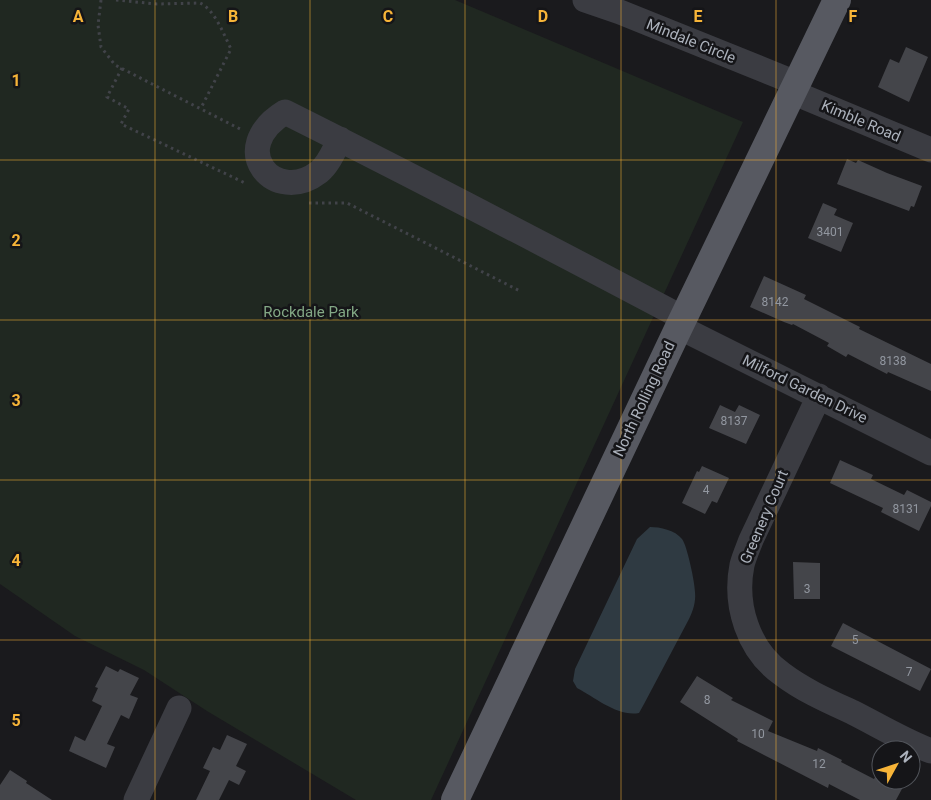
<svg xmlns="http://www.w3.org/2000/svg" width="931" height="800" viewBox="0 0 931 800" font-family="Roboto,sans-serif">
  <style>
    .green { fill: #202821 }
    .water { fill: #2f3a42 }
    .building { fill: #44454a }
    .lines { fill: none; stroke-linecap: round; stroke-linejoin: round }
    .path { stroke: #414349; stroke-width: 3; stroke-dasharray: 2.5 4; stroke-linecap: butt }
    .minor { stroke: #3b3c42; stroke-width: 25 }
    .major { stroke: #575961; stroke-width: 28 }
    .grid { fill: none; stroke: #f7b438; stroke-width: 1; stroke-opacity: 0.55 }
    .labels { text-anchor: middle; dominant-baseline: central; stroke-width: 5; stroke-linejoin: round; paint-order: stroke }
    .number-label { font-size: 12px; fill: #9297a0 }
    .street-label { font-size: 15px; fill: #acb2bc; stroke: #151518 }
    .park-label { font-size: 15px; fill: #83a885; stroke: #151518 }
    .grid-label { font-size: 16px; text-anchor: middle; font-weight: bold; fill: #f7b438; stroke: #151518; stroke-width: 5; stroke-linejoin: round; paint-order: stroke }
  </style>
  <rect width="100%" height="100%" fill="#1a1a1d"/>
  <path class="green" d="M0,0H455L743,122L431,800H356L207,711L144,670L75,636L0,584Z"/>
  <path class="water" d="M650,527C660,527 675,530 682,539C687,545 695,583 695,592C696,602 693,611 689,619L644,704L639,713C618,717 596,698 577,688L573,681L575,669L637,539Z"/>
  <path class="building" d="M906,47L928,57L909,102L878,87L890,59L899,63Z
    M847,159L856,163L858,160L887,173L922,186L914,207L911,206L909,211L837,184Z
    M823,203L837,209L834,215L853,223L841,252L808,238Z
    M764,276L806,295L804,299L860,327L859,329L931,364V391L888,372L887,374L848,354L846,357L827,346L829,343L793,324L792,325L784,322L750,307Z
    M720,405L735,412L739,405L760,415L746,444L709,428Z
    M840,460L873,475L871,479L904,495L907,490L931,502V506L919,531L881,512L883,508L830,483Z
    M702,466L729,478L717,503L712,501L705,514L682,503L697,471L699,472Z
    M793,562L820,563V599H794Z
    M843,623L931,669L920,691L831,646Z
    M106,666L118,672L120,669L139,678L130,695L138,698L129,719L121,715L107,744L115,747L106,768L69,751L75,736L85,741L102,706L92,701L98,688L95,687Z
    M697,676L733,698L731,700L773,721L768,731L817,751L818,748L842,760L841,762L874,779L877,774L881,776V780H889L903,787L896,800H860L829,784L828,788L737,741L738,739L680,702Z
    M227,735L247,744L236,766L246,771L239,785L229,780L219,800H196L210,771L203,768L213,747L220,750Z
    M10,770L27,781L26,783L52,800H0V785Z"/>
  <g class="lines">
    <path class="path" d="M101,0L98,25L101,47L115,65L242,130
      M116,0L157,4L200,3C215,10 224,35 231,49L201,108
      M122,68L107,97L129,109L121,124L245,183
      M309,203H347L520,291"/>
    <path class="minor" d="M585,0L620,12L796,83
      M792,92L931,150
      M340,139C334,150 329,164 319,172C275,206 225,149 285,112C419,179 551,248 683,318
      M679,327L931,453
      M819,396L751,540C748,548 744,557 742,565C734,605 748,650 782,674C803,690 828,701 852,712C878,725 904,741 931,751
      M136,800L179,708"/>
    <path class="major" d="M455,800L679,327L837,0"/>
  </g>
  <path class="grid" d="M155,0V800M310,0V800M465,0V800M621,0V800M776,0V800M0,160H931M0,320H931M0,480H931M0,640H931"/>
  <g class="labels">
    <g class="number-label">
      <text x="830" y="232">3401</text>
      <text x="775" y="302">8142</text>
      <text x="893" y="361">8138</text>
      <text x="734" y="421">8137</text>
      <text x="706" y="490">4</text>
      <text x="906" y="509">8131</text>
      <text x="807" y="589">3</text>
      <text x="855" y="640">5</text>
      <text x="909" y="672">7</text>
      <text x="707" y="700">8</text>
      <text x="758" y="734">10</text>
      <text x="819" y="764">12</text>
    </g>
    <g class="street-label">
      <text transform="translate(691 41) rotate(22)">Mindale Circle</text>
      <text transform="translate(861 121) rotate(23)">Kimble Road</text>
      <text transform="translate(805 389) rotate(26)">Milford Garden Drive</text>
      <text transform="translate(644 399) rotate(-65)">North Rolling Road</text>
      <text transform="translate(764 517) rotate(-67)">Greenery Court</text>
    </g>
    <g class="park-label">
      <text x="311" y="312">Rockdale Park</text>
    </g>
  </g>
  <g class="grid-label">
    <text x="78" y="22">A</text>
    <text x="233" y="22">B</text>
    <text x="388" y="22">C</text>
    <text x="543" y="22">D</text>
    <text x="698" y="22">E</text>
    <text x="853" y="22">F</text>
    <text x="16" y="86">1</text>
    <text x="16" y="246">2</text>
    <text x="16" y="406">3</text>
    <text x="16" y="566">4</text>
    <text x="16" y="726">5</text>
  </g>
  <g transform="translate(896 765) rotate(50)"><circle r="24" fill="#151518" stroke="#51545a"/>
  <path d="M0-4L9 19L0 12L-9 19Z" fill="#f7b438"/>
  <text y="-8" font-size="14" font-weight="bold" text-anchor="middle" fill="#acb2bc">N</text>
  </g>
</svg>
